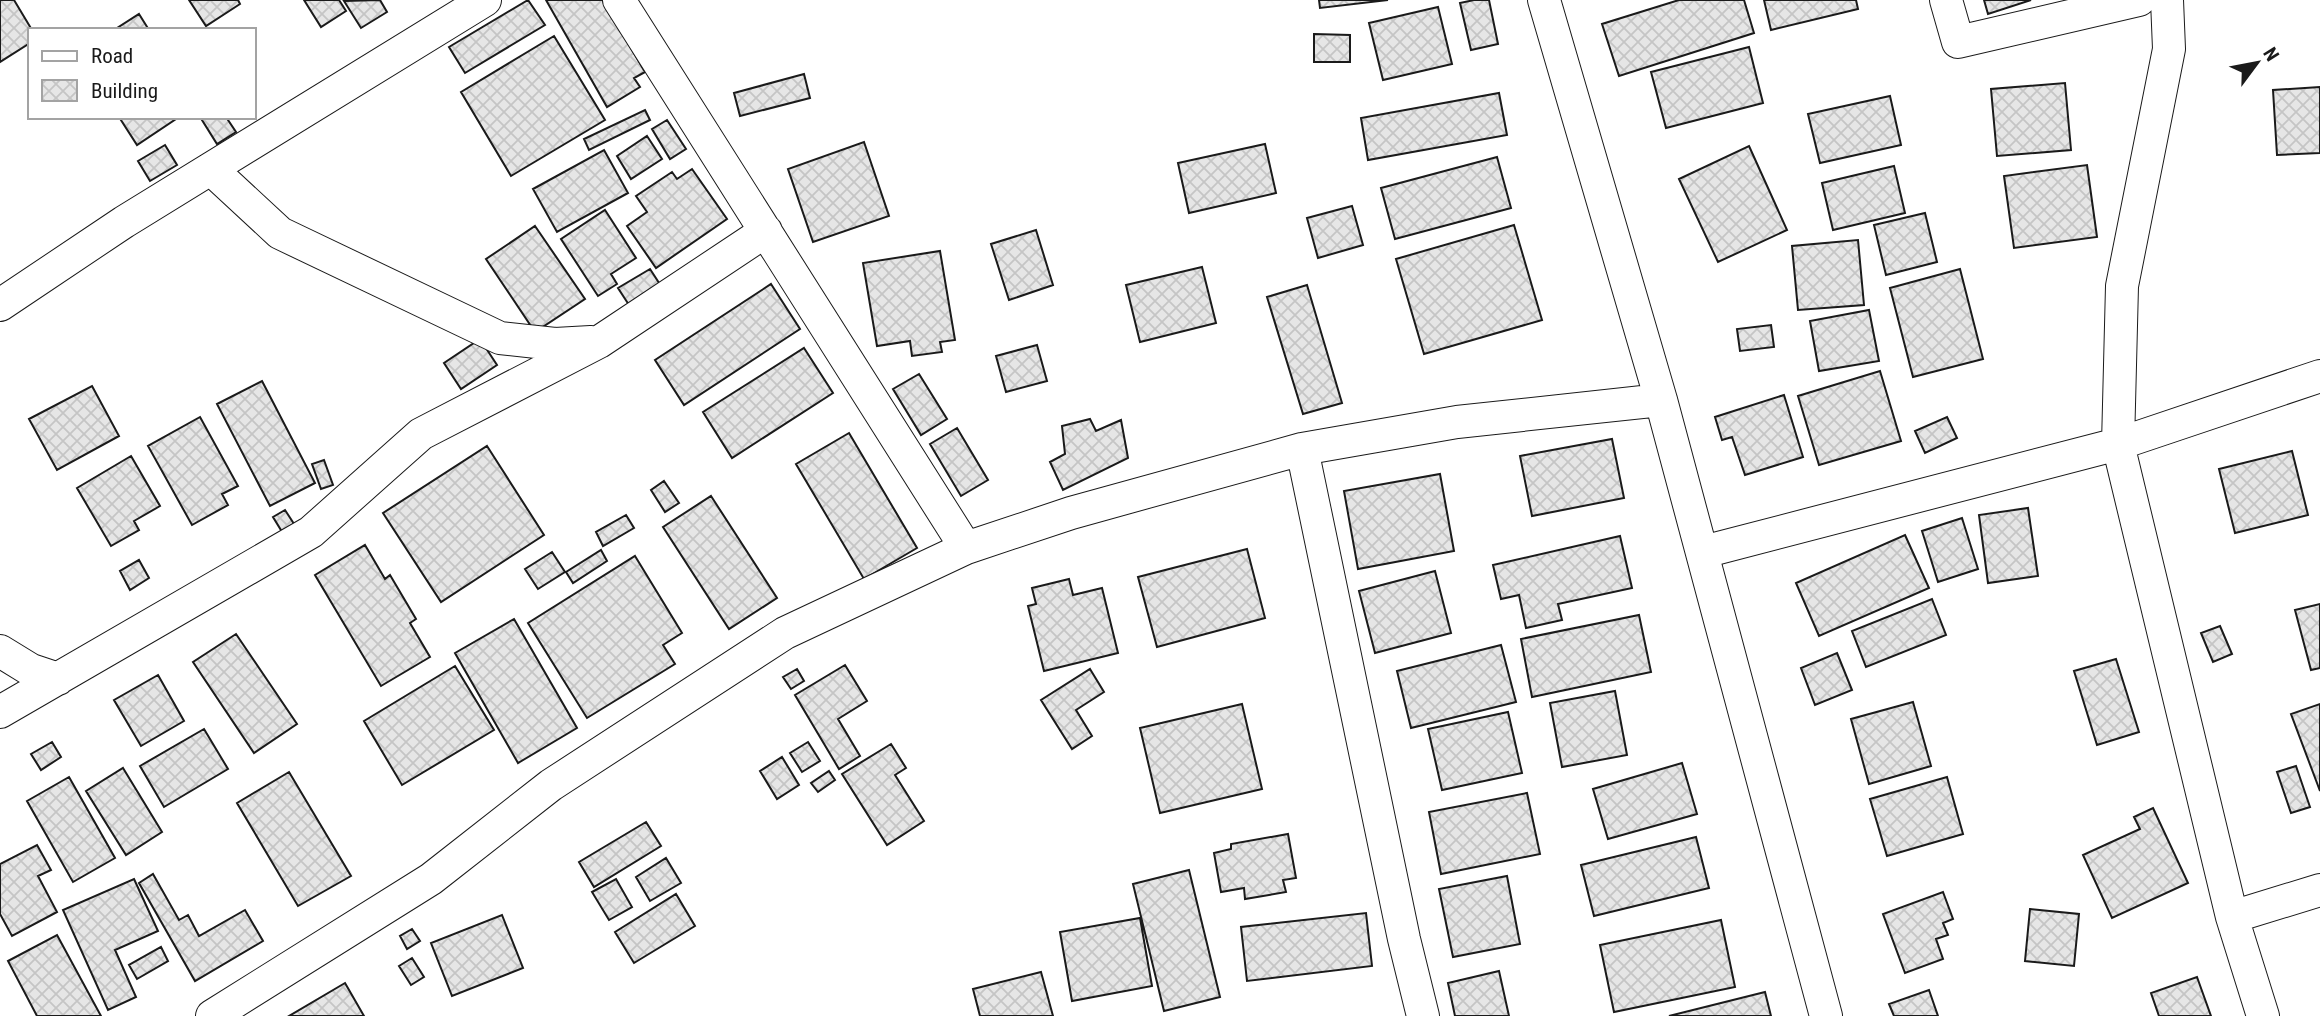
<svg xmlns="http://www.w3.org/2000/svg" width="2320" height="1016" viewBox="0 0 2320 1016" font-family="'Roboto Condensed',sans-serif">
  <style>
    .building { fill: url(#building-cross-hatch); stroke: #1a1a1a; stroke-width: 2 }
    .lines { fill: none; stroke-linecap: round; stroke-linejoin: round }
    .street-casing { stroke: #1a1a1a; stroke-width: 34 }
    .street { stroke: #fff; stroke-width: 32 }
  </style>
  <defs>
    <pattern id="building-cross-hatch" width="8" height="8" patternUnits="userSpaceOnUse" patternTransform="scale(1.75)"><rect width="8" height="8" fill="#e6e6e6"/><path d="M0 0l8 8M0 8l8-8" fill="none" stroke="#c5c5c5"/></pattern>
  </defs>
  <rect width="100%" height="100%" fill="#fff"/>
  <path class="building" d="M0,0H14L32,30H30V43L0,62Z
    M189,0H238L240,4L206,26Z
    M304,0H339L346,11L321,27Z
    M380,0L387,12L361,28L344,1Z
    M528,0L545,25L465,73L449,47Z
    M546,0H603L645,72L634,78L640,87L607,107Z
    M1319,0H1388L1320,8Z
    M1474,0H1489L1498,44L1471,50L1460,3Z
    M1679,0H1744L1754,33L1619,76L1602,24Z
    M1764,0H1856L1858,9L1771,30Z
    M1984,0H2031L1988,14Z
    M1438,7L1452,64L1383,80L1369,23Z
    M139,14L149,30H114Z
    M1314,34L1350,35V62H1314Z
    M554,36L605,120L511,176L461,92Z
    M1749,47L1763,103L1666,128L1651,72Z
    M804,74L810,98L740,116L734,93Z
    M2065,83L2071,150L1997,156L1991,89Z
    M2320,87V153L2277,155L2273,90Z
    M1499,93L1507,135L1368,160L1361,118Z
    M1890,96L1901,145L1820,163L1808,114Z
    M645,110L650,120L589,150L584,139Z
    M119,117H179L137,145Z
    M207,117H226L236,132L217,144L202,120Z
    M667,120L686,149L670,159L652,129Z
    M647,136L662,159L631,179L617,156Z
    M864,142L889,216L813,242L788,169Z
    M1265,144L1276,193L1189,213L1178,163Z
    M165,145L177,165L150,181L138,161Z
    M1749,146L1787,230L1718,262L1679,179Z
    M604,150L628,193L557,232L533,189Z
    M1497,157L1511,208L1395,239L1381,188Z
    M2087,165L2097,237L2014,248L2004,176Z
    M1894,166L1905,213L1833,230L1822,183Z
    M692,169L727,219L656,268L627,226L647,212L636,196L672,172L677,179Z
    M1352,206L1363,245L1318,258L1307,218Z
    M605,210L636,258L611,274L617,284L598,296L561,239Z
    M1925,213L1937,262L1886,275L1874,225Z
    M1514,225L1542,320L1424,354L1396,259Z
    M535,226L585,299L535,332L486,259Z
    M1036,230L1053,285L1009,300L991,244Z
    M1858,240L1864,305L1798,310L1792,246Z
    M940,251L955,340L940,342L942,352L912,356L910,341L877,346L863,263Z
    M1202,267L1216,323L1140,342L1126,285Z
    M650,269L661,286L629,305L618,288Z
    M1960,269L1983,359L1913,377L1890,288Z
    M771,284L800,329L684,405L655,360Z
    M1307,285L1342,403L1303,414L1267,297Z
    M1869,310L1879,361L1819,371L1810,321Z
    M1771,325L1774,347L1740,351L1737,329Z
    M480,339L497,365L461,389L444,363Z
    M1037,345L1047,381L1006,392L996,356Z
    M804,348L833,393L732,458L703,412Z
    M1880,371L1901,441L1819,465L1798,396Z
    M919,374L947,419L921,435L893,389Z
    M262,381L315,483L270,506L217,404Z
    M92,386L119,436L57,470L29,419Z
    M1784,395L1803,457L1745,475L1732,437L1722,440L1715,417Z
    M200,417L238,486L222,494L228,505L192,525L148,446Z
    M1947,417L1957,438L1925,453L1915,431Z
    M1090,419L1096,431L1121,420L1128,458L1063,490L1050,462L1065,454L1062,426Z
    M957,428L988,480L961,496L930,444Z
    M849,433L917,548L864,579L796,464Z
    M1612,439L1624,498L1532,516L1520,456Z
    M487,446L544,535L441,602L383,513Z
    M2292,451L2308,515L2235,533L2219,469Z
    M131,456L160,506L134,521L139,530L111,546L77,488Z
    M324,460L333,485L321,489L312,464Z
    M1440,474L1454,551L1358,569L1344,491Z
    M664,481L679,503L665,512L651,490Z
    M711,496L777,598L729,629L663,527Z
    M2028,508L2038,576L1988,583L1979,515Z
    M285,510L296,527L284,535L273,517Z
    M626,515L634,528L603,546L596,532Z
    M1962,518L1978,569L1938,582L1922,531Z
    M1905,535L1929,588L1819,636L1796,583Z
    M1620,536L1632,588L1558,604L1562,620L1526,628L1519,595L1501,599L1493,565Z
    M365,545L385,579L390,575L416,619L410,623L430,657L381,686L315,575Z
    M1247,549L1265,618L1157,647L1138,577Z
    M601,550L607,561L573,583L566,572Z
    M552,552L565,572L538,589L525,569Z
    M635,556L682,633L663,645L675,664L587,718L528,623Z
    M139,560L149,578L130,590L120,571Z
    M1435,571L1451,633L1375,653L1359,591Z
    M1069,579L1073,595L1102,588L1118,653L1044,671L1028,606L1036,604L1032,588Z
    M1932,599L1946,635L1866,667L1852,631Z
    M2320,604V668L2311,670L2295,610Z
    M1639,615L1651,672L1532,697L1521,639Z
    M514,619L577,728L518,763L455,653Z
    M2220,626L2232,654L2213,662L2201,633Z
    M236,634L297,724L254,753L193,662Z
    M1501,645L1516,702L1411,728L1397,671Z
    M1837,653L1852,690L1815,705L1801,668Z
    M2116,659L2139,732L2097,745L2074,671Z
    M845,665L867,701L838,719L860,756L839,769L795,695Z
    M455,666L494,730L402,785L364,721Z
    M797,669L804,681L791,689L783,677Z
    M1090,669L1104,692L1076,710L1092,736L1072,749L1041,700Z
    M158,675L184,721L141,746L114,700Z
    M1615,691L1627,755L1562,767L1550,703Z
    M1913,702L1931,766L1869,784L1851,719Z
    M1242,704L1262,789L1160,813L1140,728Z
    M2320,704V791L2291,714Z
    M1508,712L1522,773L1442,790L1428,729Z
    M204,729L228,769L164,807L140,766Z
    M52,742L61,757L41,770L31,754Z
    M808,742L820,761L802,772L790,753Z
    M891,744L906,768L895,775L924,821L887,845L842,774Z
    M782,757L799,785L777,799L760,771Z
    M1682,763L1697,814L1608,839L1593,789Z
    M2296,766L2310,807L2291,813L2277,772Z
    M123,768L162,832L126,855L86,791Z
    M829,771L835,780L818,792L811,783Z
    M289,772L351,876L298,906L237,803Z
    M69,777L115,858L73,882L27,801Z
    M1947,777L1963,834L1887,856L1870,799Z
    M1527,793L1540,854L1441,874L1429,812Z
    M2153,808L2188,883L2112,918L2083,855L2140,829L2134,817Z
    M646,822L661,846L594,887L579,862Z
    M1288,834L1296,878L1283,880L1286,892L1245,899L1244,888L1221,892L1214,853L1231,849V844Z
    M1696,837L1709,888L1594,916L1581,865Z
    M37,845L51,870L38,876L57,912L12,936L0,914V864Z
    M666,858L681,883L650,901L636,877Z
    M1189,870L1220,997L1164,1011L1133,884Z
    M153,874L179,920L188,915L199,936L245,910L263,941L195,981L139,883Z
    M1507,876L1520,944L1453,957L1439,889Z
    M134,879L158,931L115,950L136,997L108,1010L63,910Z
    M616,879L632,907L609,920L592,892Z
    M1943,892L1953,919L1943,923L1948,935L1936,939L1943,959L1905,973L1883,914Z
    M676,894L695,926L634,963L615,932Z
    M2030,909L2079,914L2074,966L2025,961Z
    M1366,913L1372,966L1247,981L1241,927Z
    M502,915L523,968L452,996L431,943Z
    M1140,918L1152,986L1072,1001L1060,932Z
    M1721,920L1735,987L1614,1012L1600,945Z
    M412,929L420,941L407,949L400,936Z
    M57,935L101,1016H37L8,961Z
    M161,947L168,961L137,979L129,965Z
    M412,958L424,977L411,985L399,966Z
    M1499,971L1509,1016H1455L1448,983Z
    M1041,972L1053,1016H980L973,989Z
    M2197,977L2211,1016H2159L2151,993Z
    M345,983L364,1016H289Z
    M1929,990L1938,1016H1894L1889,1004Z
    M1765,992L1771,1016H1669Z"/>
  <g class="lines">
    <g class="street-casing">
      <path id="street" d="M619,0L966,548
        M1544,0L1661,400L1826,1016
        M1946,0L1958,42L2139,0
        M2167,0L2169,49L2122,286L2118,444L2232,917L2263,1016
        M211,169L280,233L500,338L555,344L591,342
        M0,305L124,222L485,0
        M1302,449L1404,939L1423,1016
        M1703,552L2118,444L2320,376
        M0,651L31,670L58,679
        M0,712L311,532L421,434L599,342L766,231
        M2232,917L2320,890
        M212,1016L431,879L551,785L785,633L966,548L1071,513L1302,449L1457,422L1661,400"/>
    </g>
    <use href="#street" class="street"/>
  </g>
  <rect x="28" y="28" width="228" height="91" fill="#ffffff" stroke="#a3a3a3" stroke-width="2"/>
  <rect x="42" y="51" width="35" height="10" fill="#ffffff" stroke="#a3a3a3" stroke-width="2"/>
  <text x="91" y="63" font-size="21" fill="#1a1a1a">Road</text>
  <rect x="42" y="80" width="35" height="21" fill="url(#building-cross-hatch)" stroke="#a3a3a3" stroke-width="2"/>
  <text x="91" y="98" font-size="21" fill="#1a1a1a">Building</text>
  <g transform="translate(2257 63) rotate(58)" stroke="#ffffff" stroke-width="5" paint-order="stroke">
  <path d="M0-5L12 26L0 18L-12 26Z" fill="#1a1a1a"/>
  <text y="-10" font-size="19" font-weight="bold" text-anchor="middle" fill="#1a1a1a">N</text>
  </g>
</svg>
